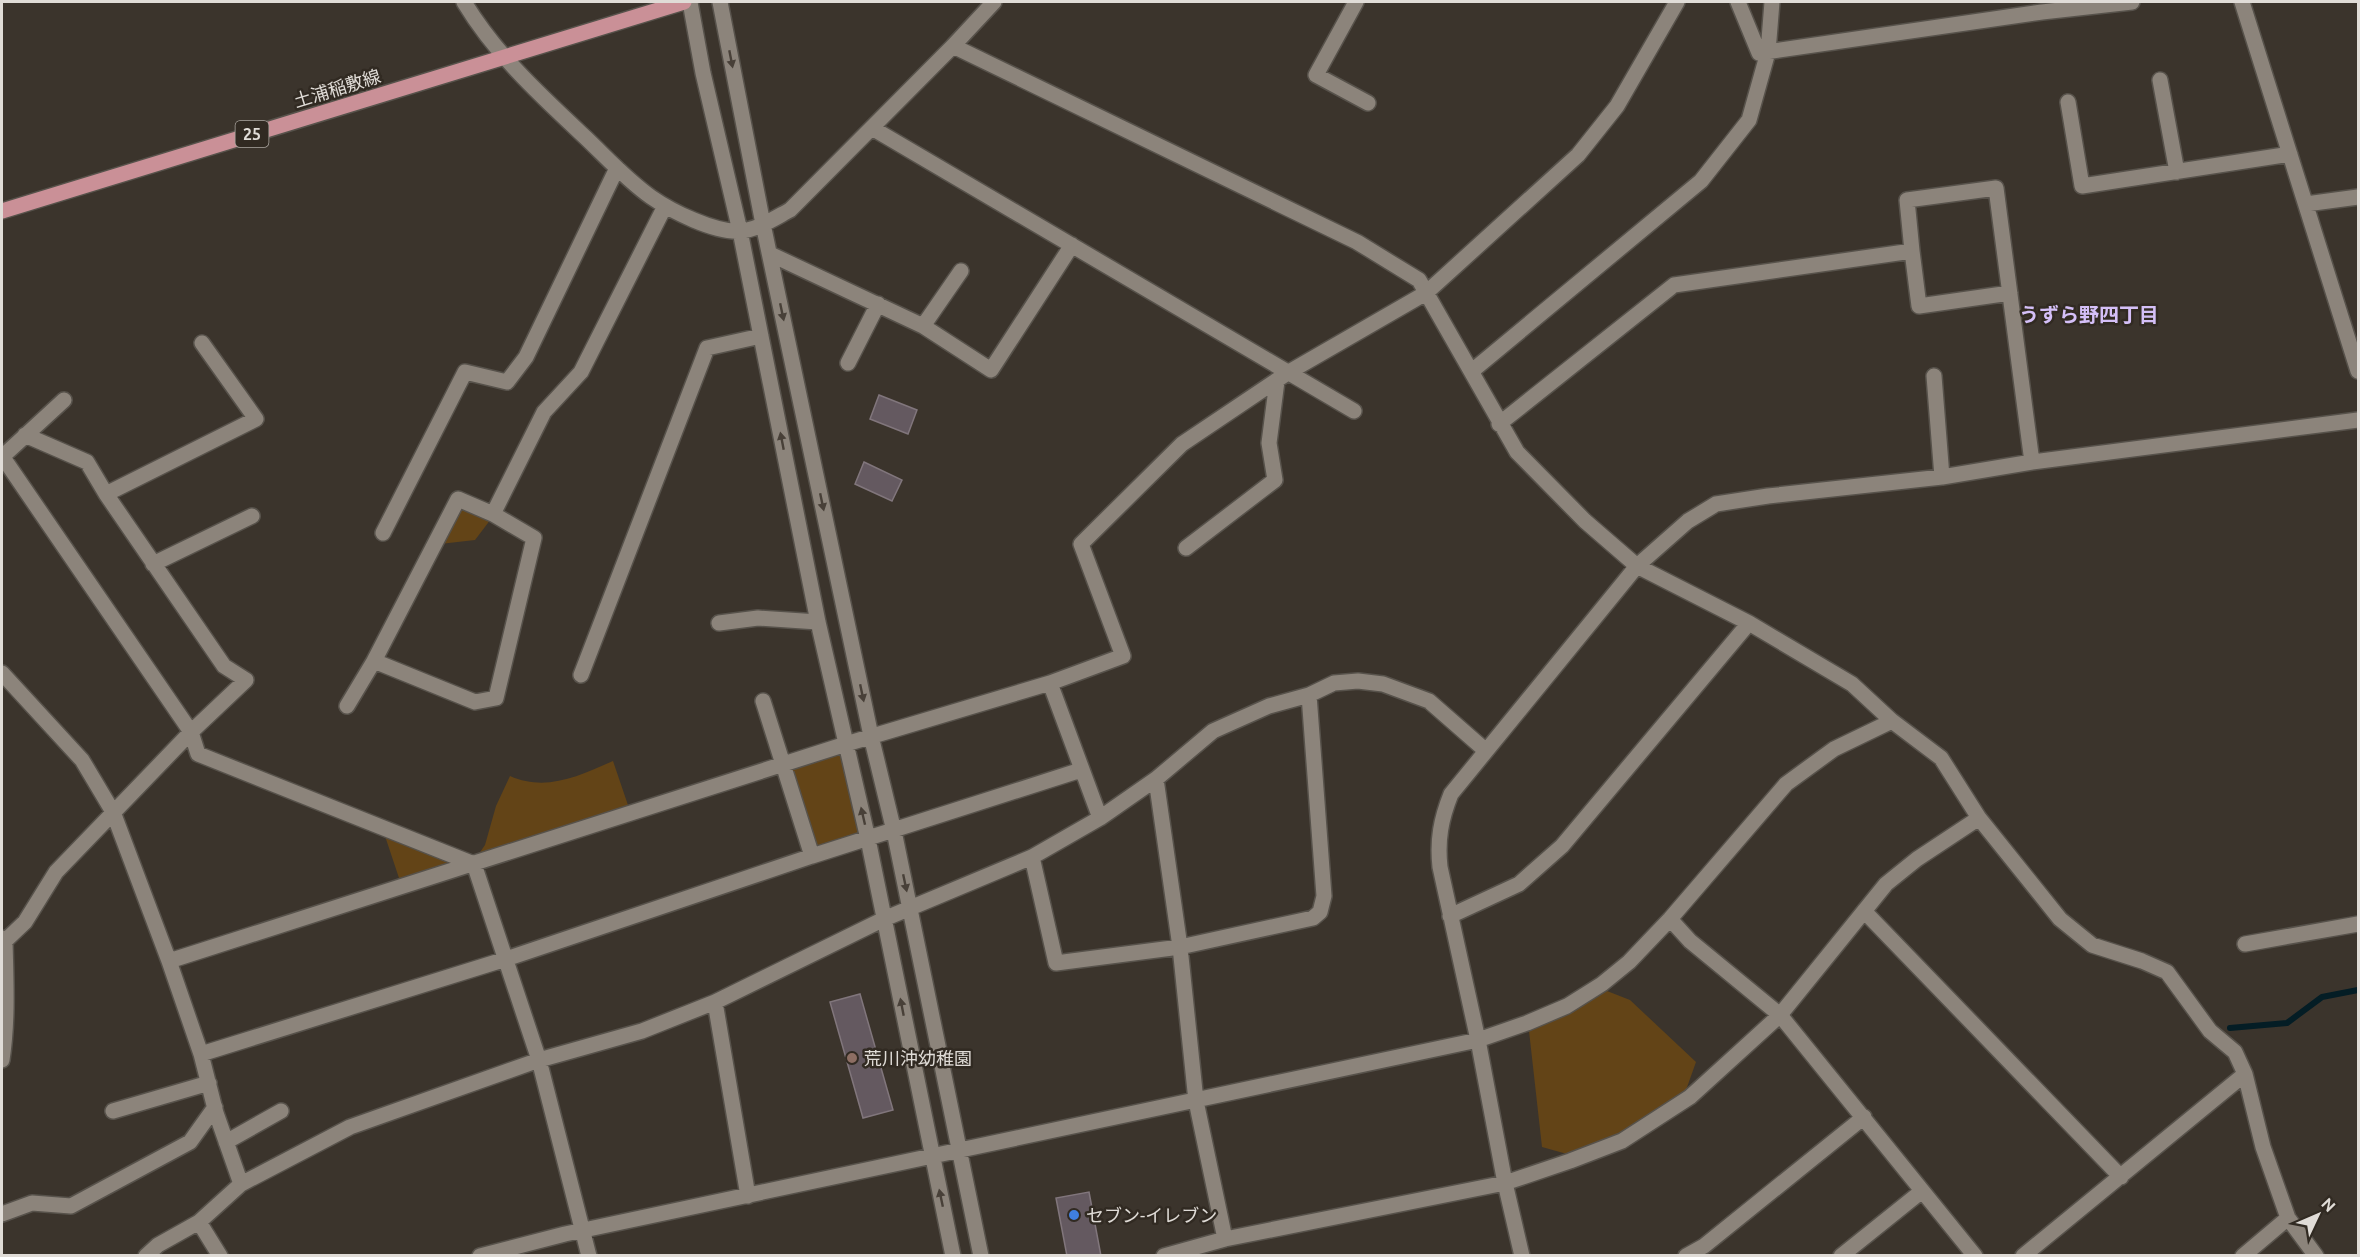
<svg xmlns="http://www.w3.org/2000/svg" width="2360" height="1257" viewBox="0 0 2360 1257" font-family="Ubuntu,'Noto Sans JP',sans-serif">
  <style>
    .green { fill: #634417 }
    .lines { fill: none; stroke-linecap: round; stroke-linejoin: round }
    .stream { stroke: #041d25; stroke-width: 6 }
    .building { fill: #645960; stroke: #81767c; stroke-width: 1.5 }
    .minor-casing { stroke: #57524b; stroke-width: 18 }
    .major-casing { stroke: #57524b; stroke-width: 18 }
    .minor { stroke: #8c847b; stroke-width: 15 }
    .major { stroke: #ca9097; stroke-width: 15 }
    .oneway { fill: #484038 }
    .education-dot { fill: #8d6e63; stroke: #312a22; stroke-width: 2 }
    .shop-dot { fill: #3f7fe0; stroke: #312a22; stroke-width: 2 }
    .labels { text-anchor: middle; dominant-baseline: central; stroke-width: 5; stroke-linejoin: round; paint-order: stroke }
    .shield { fill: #312a22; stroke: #aca7a1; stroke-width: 1.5 }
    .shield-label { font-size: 16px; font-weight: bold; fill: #e0dcd7 }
    .street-label { font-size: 18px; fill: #e0dcd7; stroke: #312a22 }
    .poi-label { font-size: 18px; fill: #e0dcd7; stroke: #312a22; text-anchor: start }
    .neighbourhood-label { font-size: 20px; font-weight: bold; fill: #d4bff7; stroke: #312a22 }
  </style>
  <rect width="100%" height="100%" fill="#3b342c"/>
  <path class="green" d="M460,507L491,519L475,540L440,544Z
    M843,749L864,835L814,851L788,767Z
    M613,761L630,811L476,858L485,845L496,806L510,776C546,792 579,776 613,761Z
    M383,830L465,863L401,884Z
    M1607,991L1630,1000L1696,1062L1686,1090L1618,1134L1567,1154L1542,1147L1529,1031L1571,1013Z"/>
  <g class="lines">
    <path class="stream" d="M2230,1028L2287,1023L2322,997L2358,990"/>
  </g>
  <path class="building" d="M879,395L917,410L908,434L870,419Z
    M864,462L902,480L892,501L855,484Z
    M860,994L893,1110L863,1118L830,1002Z
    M1089,1192L1101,1256H1067L1056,1198Z"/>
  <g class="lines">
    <g class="minor-casing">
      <path id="minor" d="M464,2C496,55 541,96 586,138C607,158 627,180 651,197C671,211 715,233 740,231C757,230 775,218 790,210L953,46L994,2
        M690,2L703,73L740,231L818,622L868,839L953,1256
        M720,2L763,224L871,736L894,831L981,1256
        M1356,2L1316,75L1368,103
        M1738,2L1759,53L2042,12L2132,2
        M2242,2L2358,371
        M953,46L1357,242L1419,280L1517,452L1585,521L1637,566L1749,623L1852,684L1892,721L1941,758L1979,818L2060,919L2092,945L2142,961L2167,972L2210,1031L2235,1052L2245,1074L2263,1147L2288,1218L2316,1256
        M2160,80L2177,172
        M2068,102L2082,186L2290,154
        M872,128L1354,411
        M2306,204L2358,197
        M1912,251L1919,306L2010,293
        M770,254L923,326L991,370L1072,245
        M923,326L961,271
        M848,363L878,304
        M1472,371L1701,181L1749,120L1768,52L1772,2
        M1934,376L1942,477
        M1499,424L1674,285L1912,251L1907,200L1996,188L2032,462
        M25,435L87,462L106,494
        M2,456L191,732L198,754L474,864
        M2,457L64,400
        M493,514L458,499L374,661L475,702L496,698L534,538L493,514L544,412L581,372L665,206
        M383,533L465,372L507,382L526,357L617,168
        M1186,548L1275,480L1269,443L1277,381
        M153,564L252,516
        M719,623L758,618L818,622
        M2,673L82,760L113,812L169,961L201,1054L216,1113L241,1184L199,1222L158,1245L146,1256
        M581,675L707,348L761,336
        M1050,683L1123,656L1081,544L1182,444L1289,372L1426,293L1578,155L1617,106L1677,2
        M763,701L812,856L1081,770
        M347,706L374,661
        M1156,779L1180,947L1196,1101L1225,1239
        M1032,857L1056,963L1180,947L1313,918L1320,912L1324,896L1309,695
        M474,864L539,1060L589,1256
        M1864,911L2121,1177
        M1450,916L1519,884L1562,846L1749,623
        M1670,919L1690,941L1780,1015L1975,1256
        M2,938L5,941C6,981 8,1020 2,1060
        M5,941L25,922L56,872L191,732L246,680L224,666L106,494L256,419L202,343
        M2245,944L2358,924
        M169,961L846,744L1050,683L1100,818
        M715,1002L748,1196
        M201,1054L506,959L812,856
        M113,1111L209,1083
        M226,1142L281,1111
        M241,1184L350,1127L539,1060L642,1031L715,1002L884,919L1032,857L1100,818L1156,779L1213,731L1269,706L1309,695L1334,683L1358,681L1383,684L1429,701L1485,750
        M2,1214L32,1203L71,1206L190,1142L215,1107
        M199,1222L220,1256
        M480,1256L565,1234L1478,1040L1527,1023L1567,1006L1602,984L1629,962L1670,919L1786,784L1834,749L1892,721
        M1164,1256L1225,1239L1505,1183L1570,1161L1622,1141L1690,1097L1780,1015L1886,884L1917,859L1979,818
        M1522,1256L1505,1183L1478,1040L1440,867C1437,840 1441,819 1451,794L1637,566L1688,521L1716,504L1768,496L1942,477L2032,462L2358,420
        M1686,1256L1704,1246L1864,1117
        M1841,1256L1922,1191
        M2023,1256L2245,1074
        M2243,1256L2288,1218"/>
    </g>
    <g class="major-casing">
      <path id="major" d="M2,211L684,2"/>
    </g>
    <use href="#minor" class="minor"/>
    <use href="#major" class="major"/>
  </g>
  <defs><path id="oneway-solid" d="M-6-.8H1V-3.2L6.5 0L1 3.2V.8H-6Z" transform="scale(1.5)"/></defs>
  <g class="oneway">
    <use href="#oneway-solid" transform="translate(731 59) rotate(79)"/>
    <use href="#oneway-solid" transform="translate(782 312) rotate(78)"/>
    <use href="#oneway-solid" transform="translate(782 441) rotate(-101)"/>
    <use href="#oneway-solid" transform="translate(822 502) rotate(78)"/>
    <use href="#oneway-solid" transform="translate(862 693) rotate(78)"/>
    <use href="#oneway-solid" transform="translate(863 816) rotate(-103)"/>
    <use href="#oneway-solid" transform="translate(905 883) rotate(78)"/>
    <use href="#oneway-solid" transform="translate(902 1007) rotate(-101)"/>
    <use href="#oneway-solid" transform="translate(941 1198) rotate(-102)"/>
  </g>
  <circle class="education-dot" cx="852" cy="1058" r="6"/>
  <circle class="shop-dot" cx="1074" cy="1215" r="6"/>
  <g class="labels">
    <rect class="shield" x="235.5" y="121" width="33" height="26" rx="4.5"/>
    <g class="shield-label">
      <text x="252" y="134">25</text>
    </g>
    <g class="street-label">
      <text transform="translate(337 88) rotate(-17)">土浦稲敷線</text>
    </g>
    <g class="poi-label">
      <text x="864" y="1058">荒川沖幼稚園</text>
      <text x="1086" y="1215">セブン-イレブン</text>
    </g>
    <g class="neighbourhood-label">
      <text x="2089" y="314">うずら野四丁目</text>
    </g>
  </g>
  <rect width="2360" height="1257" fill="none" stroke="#e0dcd7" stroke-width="6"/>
  <g transform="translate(2318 1215) rotate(46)" stroke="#312a22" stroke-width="4.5" paint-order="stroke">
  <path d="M0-4.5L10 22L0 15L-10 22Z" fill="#e0dcd7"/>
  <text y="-9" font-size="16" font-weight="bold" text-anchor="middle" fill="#e0dcd7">N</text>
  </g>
</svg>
